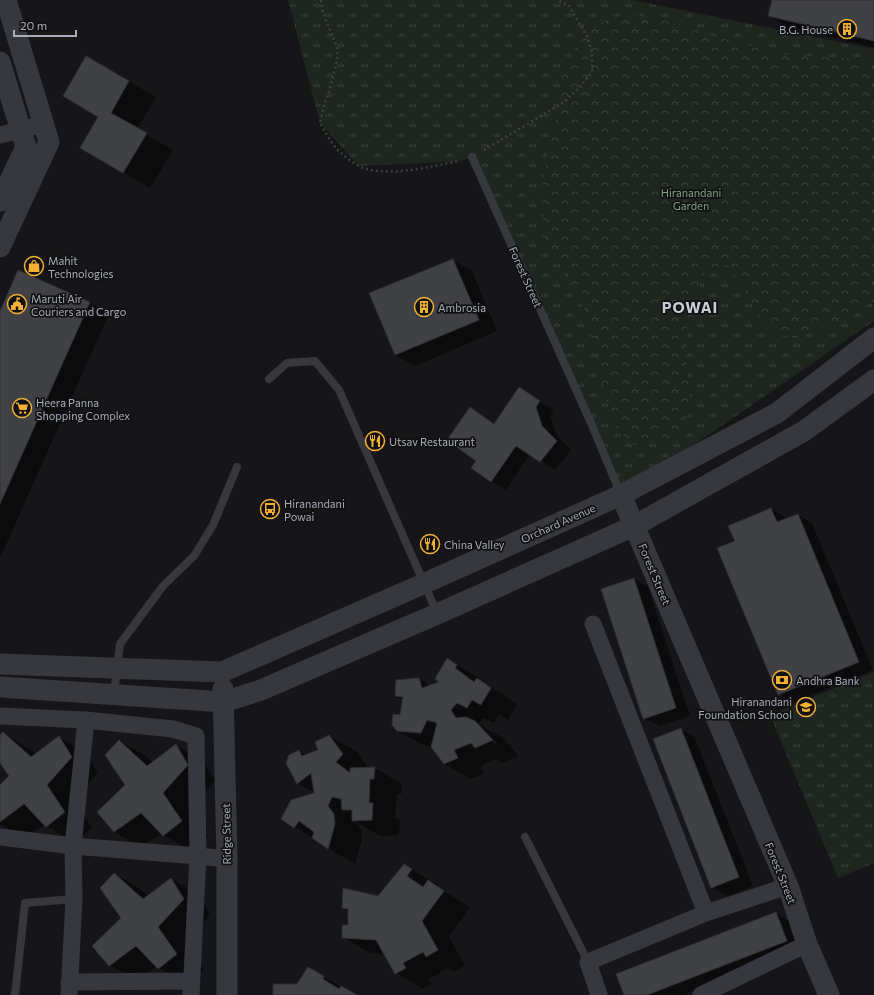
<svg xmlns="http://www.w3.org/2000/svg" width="874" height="995" viewBox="0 0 874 995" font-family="Commissioner,sans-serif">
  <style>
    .grass { fill: url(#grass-tufts) }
    .forest { fill: url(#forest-crowns) }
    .shadow { fill: #0007; fill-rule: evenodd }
    .building { fill: #404145; stroke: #303034 }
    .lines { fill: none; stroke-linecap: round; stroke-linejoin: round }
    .path { stroke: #3d3f44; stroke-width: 2.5; stroke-dasharray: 2 3; stroke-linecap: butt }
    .service { stroke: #37383d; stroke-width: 8 }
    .minor { stroke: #37383d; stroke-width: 17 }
    .tertiary { stroke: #37383d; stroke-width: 21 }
    .labels { text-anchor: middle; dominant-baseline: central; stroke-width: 3.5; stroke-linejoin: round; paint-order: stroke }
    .poi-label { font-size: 11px; fill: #a8adb8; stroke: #111113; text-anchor: start }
    .park-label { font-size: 11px; fill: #7fa381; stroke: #111113 }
    .street-label { font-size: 11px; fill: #a8adb8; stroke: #111113 }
    .district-label { font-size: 15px; font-weight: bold; letter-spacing: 1px; fill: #c9ccd4; stroke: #111113 }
  </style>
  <defs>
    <pattern id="grass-tufts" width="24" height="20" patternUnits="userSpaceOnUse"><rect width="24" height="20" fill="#1e261f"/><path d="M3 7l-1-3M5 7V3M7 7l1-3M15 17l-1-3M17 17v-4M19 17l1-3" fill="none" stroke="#3c433d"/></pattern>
    <pattern id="forest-crowns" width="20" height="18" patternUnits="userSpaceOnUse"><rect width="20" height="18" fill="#1e261f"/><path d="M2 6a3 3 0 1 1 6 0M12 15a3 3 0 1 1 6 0" fill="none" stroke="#3c433d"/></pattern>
  </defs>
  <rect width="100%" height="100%" fill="#161618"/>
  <path class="grass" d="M288,0H633L874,49V321L621,495L472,157L461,161L359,166L320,123Z
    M874,672V863L838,878L770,715Z"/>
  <path class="forest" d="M631,14L674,23L713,36L787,55L874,60V301L843,319L796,338L770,333L749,297L728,265L706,270L687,314L686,358L691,411L670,442L631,445L612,422L599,369L588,316L565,270L544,236L542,188L550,137L558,114L562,77L580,36L610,18Z"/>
  <path class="shadow" d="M773,0H874V47L788,27L769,16Z
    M87,58L156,97L137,129L173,150L150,188L81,148L100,117Z
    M453,260L472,271L497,331L415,366L395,355Z
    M19,271L90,303L109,314L0,558V314Z
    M519,389L554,410L550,416L557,435L571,450L555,470L530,454L506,490L491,481L477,460L470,409L495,424Z
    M771,509L786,518L787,519L798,515L812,523L873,670L794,702L779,694Z
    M634,579L648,587L690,716L659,726L644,718Z
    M447,659L474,675L484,681L483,683L504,695L517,704L508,720L499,715L494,723L484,718L478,724L503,738L519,756L503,763L496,759L481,766L484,774L471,779L444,764L433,747L425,746L397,731L403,700L396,696L419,679L431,686L441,682ZM400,731H404L408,733H404ZM485,733H487L497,743L496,745Z
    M681,729L695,738L753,886L727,896L712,887Z
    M3,733L30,749L36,754L59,737L86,753L98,773L73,801L92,828L74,842L47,826L45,824L25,839L0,824V787L11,776L0,762V736Z
    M329,736L356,751L368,768H375L402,784L401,794H397L395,817L400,820L399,835L380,836L353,820L361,830L362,840L355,864L328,848L283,819L315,793L297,783L299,751L306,755L319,750Z
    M119,741L146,756L153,763L176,745L203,761L215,781L190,809L208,836L190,850L163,835L161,833L141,847L114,832L127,785Z
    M404,865L431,881L438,885L437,887L470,907L449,937L465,966L454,972L448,968L429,979L432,984L423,989L396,973L385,954L370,953L343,937L349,926V911L343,908L379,897Z
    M115,874L142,890L148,896L171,879L198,894L210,915L185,943L204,970L186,984L159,968L157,966L137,981L110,965L122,918Z
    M776,913L791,922L802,949L683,995H625Z
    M324,977L355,995H274L297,985Z"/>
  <path class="building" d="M772,0H874V41L768,16Z
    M86,56L129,81L111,113L147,133L123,173L80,148L98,117L63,96Z
    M453,259L479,320L395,355L369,293Z
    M18,270L90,302L0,504V311Z
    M519,387L540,401L536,407L542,426L557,441L540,462L516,446L491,482L471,468L476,461L447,440L470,407L494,424Z
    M771,508L777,522L798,514L859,662L778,695L717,548L735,541L728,526Z
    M634,578L676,708L643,719L601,589Z
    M447,658L457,665L455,668L474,682L477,678L491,688L481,705L472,700L467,708L457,703L451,710L456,718L466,717L475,721L493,740L475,748L471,743L454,750L458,758L444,764L431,747L437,723L427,720L421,733L397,731L392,725L393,714L400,715L403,697L395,696L396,680L419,678L422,688L439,682L435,679Z
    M681,728L739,877L711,888L653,739Z
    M3,732L31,757L59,736L72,757L47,785L65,812L46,827L24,804L0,822V785L9,776L0,763V735Z
    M329,735L343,754L336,762L350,773V768L375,767L374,779H370L369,803H373L372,820L352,821V810H342L341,799L332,797L328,806L334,814L335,824L328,849L312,838L314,832L299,821L294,828L281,819L291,800L314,793L311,773L297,784L286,763L289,755L299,750L302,756L318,750L315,742Z
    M119,740L147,766L176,744L188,765L163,793L182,821L163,836L141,813L114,832L97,812L125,785L105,755Z
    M404,864L412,869L407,876L423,887L428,880L444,891L422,921L438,950L426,957L423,952L403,963L406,968L395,974L376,940L342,938V925H348V909L342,908L343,888L378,896Z
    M114,873L143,899L171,878L184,899L158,927L177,954L158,969L136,946L109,966L92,946L121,918L100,888Z
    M776,912L787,941L647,995H624L616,974Z
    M308,967L324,976L323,979L339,989L341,986L357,995H273V984H297Z"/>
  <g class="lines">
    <path class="path" d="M321,0L323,13L338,50L336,65L330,88L324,106L320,123C326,133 332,145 341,153C346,157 353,163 359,166C384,179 432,166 460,161
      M484,150L564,102L580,87L592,72V53L587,36L569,6L557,0"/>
    <path class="service" d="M472,157L591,423L621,495
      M269,379L287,363L315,361L339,390L437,613
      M114,694L120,644L163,586L194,556L213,525L237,467
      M525,837L588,962
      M15,995L25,903L74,899"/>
    <path class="minor" d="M0,135L44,124
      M593,624L706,913
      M0,716L86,720L173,729L196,736L198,856L191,995
      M0,837L73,846L198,856L227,859
      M69,982L192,981
      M69,995L74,899L73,846L86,720
      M599,995L588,962L706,913L788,886
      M701,995L807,944"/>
    <path class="tertiary" d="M0,62L26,147L0,201
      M0,247L49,142L6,0
      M621,495L788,886L807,944L829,995
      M0,664L222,672L423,584L621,495L777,413L874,338
      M0,687L224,702L261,690L437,614L634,526L804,431L874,380
      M223,689L227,859V995"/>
  </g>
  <defs>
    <g id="building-ring" transform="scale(1)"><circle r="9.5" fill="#111113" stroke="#f2b134" stroke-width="1.5"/><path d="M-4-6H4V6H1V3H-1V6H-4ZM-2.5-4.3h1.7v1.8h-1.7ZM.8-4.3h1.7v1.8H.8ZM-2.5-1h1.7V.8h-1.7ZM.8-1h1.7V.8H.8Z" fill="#f2b134"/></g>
    <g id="shop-ring" transform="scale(1)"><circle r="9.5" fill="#111113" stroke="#f2b134" stroke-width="1.5"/><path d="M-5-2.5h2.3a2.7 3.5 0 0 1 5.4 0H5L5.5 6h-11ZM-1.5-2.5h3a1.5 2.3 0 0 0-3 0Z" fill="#f2b134"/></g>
    <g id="civic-ring" transform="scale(1)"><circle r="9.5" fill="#111113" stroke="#f2b134" stroke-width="1.5"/><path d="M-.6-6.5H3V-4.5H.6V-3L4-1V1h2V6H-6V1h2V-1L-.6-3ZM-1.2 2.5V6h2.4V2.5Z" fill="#f2b134"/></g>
    <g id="supermarket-ring" transform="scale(1)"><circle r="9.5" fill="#111113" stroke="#f2b134" stroke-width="1.5"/><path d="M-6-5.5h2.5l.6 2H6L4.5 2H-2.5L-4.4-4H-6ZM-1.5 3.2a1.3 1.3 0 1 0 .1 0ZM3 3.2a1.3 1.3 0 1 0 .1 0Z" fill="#f2b134"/></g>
    <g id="restaurant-ring" transform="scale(1)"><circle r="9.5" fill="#111113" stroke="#f2b134" stroke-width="1.5"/><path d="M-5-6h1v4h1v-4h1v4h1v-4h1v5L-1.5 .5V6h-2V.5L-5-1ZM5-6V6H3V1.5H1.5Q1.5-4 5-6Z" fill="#f2b134"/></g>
    <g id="bus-ring" transform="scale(1)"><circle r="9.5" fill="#111113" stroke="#f2b134" stroke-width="1.5"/><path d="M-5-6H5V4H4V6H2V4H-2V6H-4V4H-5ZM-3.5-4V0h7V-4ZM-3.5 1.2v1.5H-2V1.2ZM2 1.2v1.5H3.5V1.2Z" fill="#f2b134"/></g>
    <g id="bank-ring" transform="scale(1)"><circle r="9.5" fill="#111113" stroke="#f2b134" stroke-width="1.5"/><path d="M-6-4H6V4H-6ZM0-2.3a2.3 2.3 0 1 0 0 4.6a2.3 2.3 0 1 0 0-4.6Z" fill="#f2b134"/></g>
    <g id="school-ring" transform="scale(1)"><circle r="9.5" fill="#111113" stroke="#f2b134" stroke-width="1.5"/><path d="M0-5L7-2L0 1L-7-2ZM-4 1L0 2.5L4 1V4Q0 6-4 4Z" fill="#f2b134"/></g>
  </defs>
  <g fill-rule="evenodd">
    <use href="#building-ring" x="847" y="29"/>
    <use href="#shop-ring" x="34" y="266"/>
    <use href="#civic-ring" x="17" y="304"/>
    <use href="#building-ring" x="424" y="307"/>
    <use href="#supermarket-ring" x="22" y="408"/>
    <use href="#restaurant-ring" x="375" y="441"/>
    <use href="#bus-ring" x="270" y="509"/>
    <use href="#restaurant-ring" x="430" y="544"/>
    <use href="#bank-ring" x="782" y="680"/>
    <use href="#school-ring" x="806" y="707"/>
  </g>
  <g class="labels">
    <g class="poi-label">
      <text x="833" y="29" text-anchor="end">B.G. House</text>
      <text x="48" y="260">Mahit<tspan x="48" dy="13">Technologies</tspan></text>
      <text x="31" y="298">Maruti Air<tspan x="31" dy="13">Couriers and Cargo</tspan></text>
      <text x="438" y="307">Ambrosia</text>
      <text x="36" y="402">Heera Panna<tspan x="36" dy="13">Shopping Complex</tspan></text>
      <text x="389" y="441">Utsav Restaurant</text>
      <text x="284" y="503">Hiranandani<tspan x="284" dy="13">Powai</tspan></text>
      <text x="444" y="544">China Valley</text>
      <text x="796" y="680">Andhra Bank</text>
      <text x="792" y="701" text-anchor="end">Hiranandani<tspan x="792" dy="13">Foundation School</tspan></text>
    </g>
    <g class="park-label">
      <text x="691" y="192">Hiranandani<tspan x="691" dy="13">Garden</tspan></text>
    </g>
    <g class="street-label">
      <text transform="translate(526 277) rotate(66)">Forest Street</text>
      <text transform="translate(558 523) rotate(-24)">Orchard Avenue</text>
      <text transform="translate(655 574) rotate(67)">Forest Street</text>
      <text transform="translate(226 834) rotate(-91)">Ridge Street</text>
      <text transform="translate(781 873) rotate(68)">Forest Street</text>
    </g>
    <g class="district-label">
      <text x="690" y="307">POWAI</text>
    </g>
  </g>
  <path d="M14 30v6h62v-6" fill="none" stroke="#a8adb8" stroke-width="2"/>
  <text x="20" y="30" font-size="12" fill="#a8adb8" stroke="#111113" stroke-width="3" paint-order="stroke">20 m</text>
</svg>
